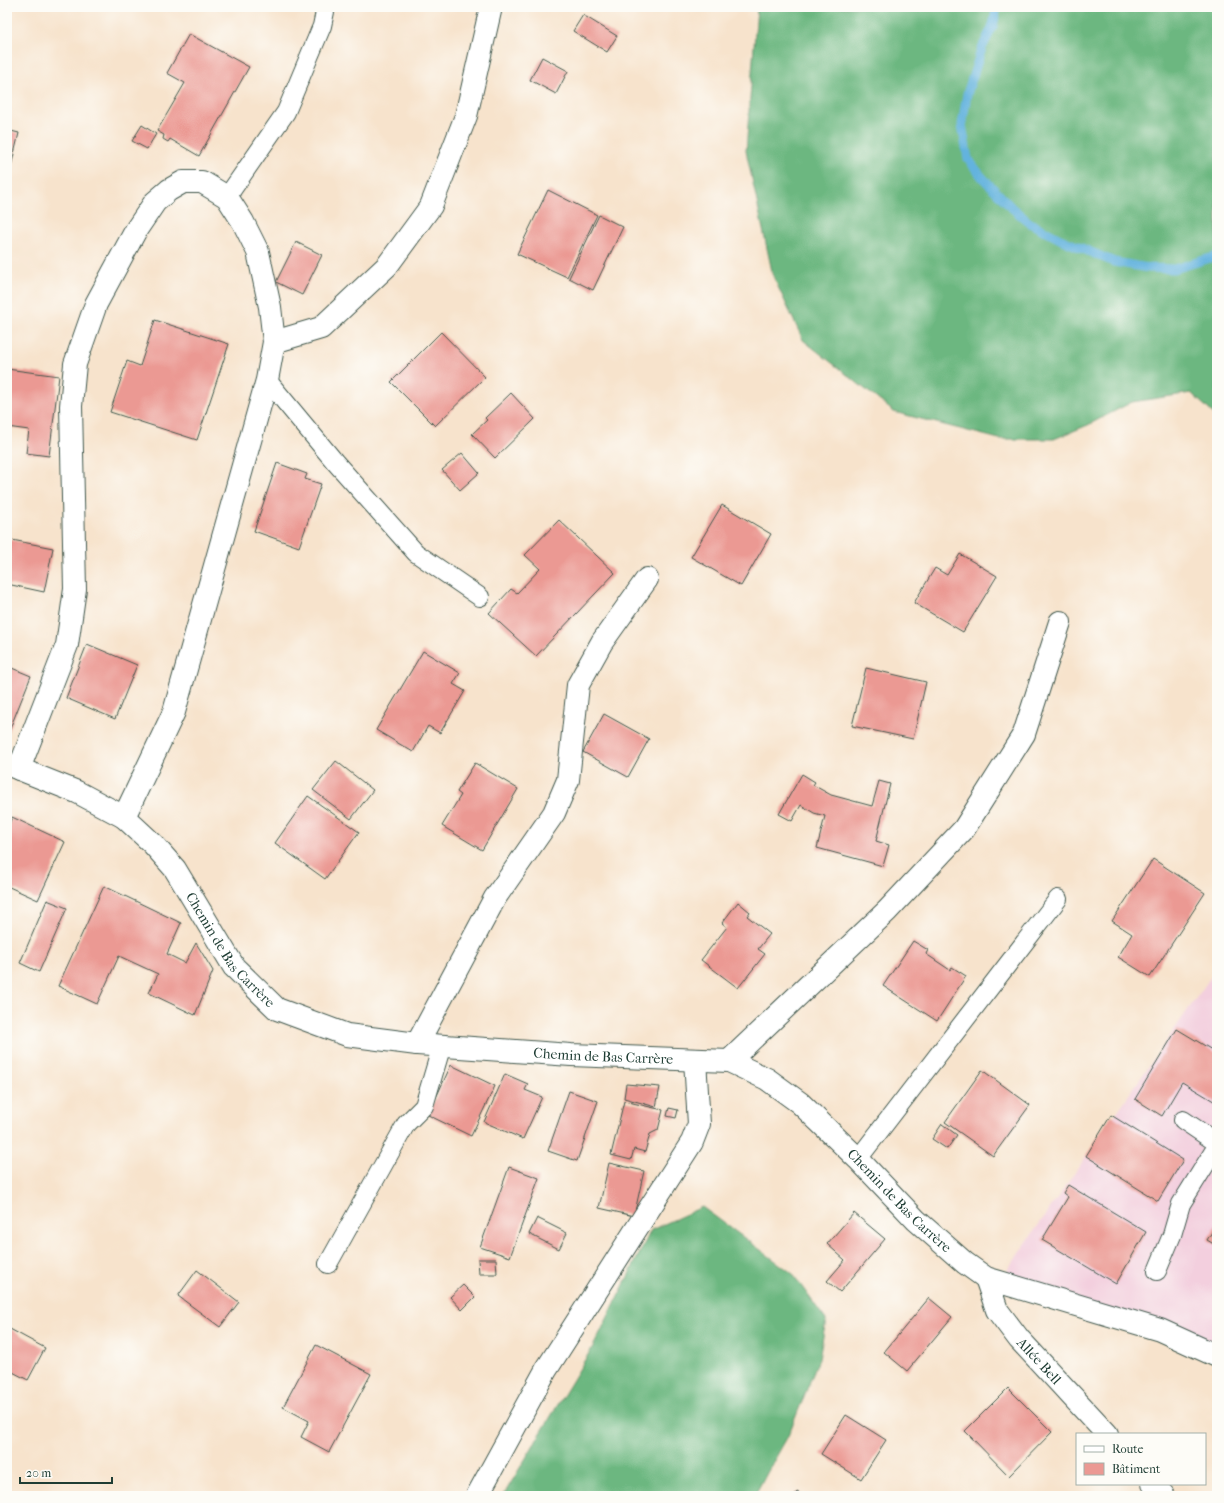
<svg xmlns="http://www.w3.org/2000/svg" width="1224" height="1503" viewBox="0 0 1224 1503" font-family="'IM FELL French Canon',serif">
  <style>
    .built { fill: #f3cfde }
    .forest { fill: #6cb780; stroke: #467a5a }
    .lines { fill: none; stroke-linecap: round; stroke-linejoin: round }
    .stream { stroke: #63b3de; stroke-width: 9 }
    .building { fill: #eb9993 }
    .lane-casing { stroke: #3f564b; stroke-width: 20 }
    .street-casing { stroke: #3f564b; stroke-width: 24 }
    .lane { stroke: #fff; stroke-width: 18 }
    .street { stroke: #fff; stroke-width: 22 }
    .labels { text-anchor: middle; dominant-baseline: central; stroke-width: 3; stroke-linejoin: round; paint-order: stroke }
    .street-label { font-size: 14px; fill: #1f3d34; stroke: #fdfcf7 }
  </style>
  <rect width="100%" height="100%" fill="#fdfcf7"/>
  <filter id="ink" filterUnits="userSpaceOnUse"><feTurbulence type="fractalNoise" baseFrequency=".025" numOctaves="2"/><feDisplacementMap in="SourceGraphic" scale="8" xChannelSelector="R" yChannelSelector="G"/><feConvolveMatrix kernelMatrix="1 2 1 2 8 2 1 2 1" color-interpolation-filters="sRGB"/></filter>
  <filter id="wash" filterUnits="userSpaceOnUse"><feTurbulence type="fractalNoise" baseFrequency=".012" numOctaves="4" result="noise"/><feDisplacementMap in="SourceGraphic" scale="16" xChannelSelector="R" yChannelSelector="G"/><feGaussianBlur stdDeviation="0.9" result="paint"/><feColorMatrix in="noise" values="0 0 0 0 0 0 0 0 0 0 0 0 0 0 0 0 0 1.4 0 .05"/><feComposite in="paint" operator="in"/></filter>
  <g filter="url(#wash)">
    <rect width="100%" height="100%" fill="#f7e3cc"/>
    <path class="built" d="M1217,968V1356L999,1282Z"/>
    <path class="forest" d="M757,7H1217V417L1191,393L1132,402L1088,425L1054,439H999L894,412L803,340L773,276L746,151Z
      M702,1207L792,1273L826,1320L819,1359L788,1436L754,1496H503L595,1343L651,1230Z"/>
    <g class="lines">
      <path class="stream" d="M997,7L993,26L982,48L967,94L962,125L968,159L982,177L1012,208L1030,223L1060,239L1114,262L1148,268L1174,269L1217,256"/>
    </g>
    <g id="blocks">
      <path class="building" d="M583,15L617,36L607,52L573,31Z
        M189,34L249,67L199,156L170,139L168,142L163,139L164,135L157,131L185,83L167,73Z
        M542,57L568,71L556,94L530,80Z
        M142,125L156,134L147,149L132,141Z
        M7,130L19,133L8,179H7Z
        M548,190L597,215L567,277L517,254Z
        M599,215L623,227L593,290L569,278Z
        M296,242L322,255L302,295L276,282Z
        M155,320L229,344L197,440L110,412L127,361L140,366Z
        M441,332L485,377L435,426L391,382Z
        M7,369L59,376L49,456L26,453L29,430L7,427Z
        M511,393L535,419L495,458L472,434L487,420L485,418Z
        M462,453L479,473L460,490L442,470Z
        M277,463L307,474L305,479L321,484L299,547L254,531Z
        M722,505L771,534L741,586L691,557Z
        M559,520L615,573L536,656L489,613L511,589L517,593L540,569L525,555Z
        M7,539L53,548L44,592L7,584Z
        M960,554L997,576L963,632L914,603L935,568L947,575Z
        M87,644L137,665L115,719L66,698Z
        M423,651L460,673L453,684L465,691L440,733L428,726L413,752L376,730Z
        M7,666L31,676L7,736Z
        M866,668L926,682L913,739L852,726Z
        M604,714L649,739L628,777L583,752Z
        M336,761L373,790L351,819L313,790Z
        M475,763L518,789L482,850L442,826L461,795L457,792Z
        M802,774L815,782L813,785L831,795L872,806L879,781L890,784L876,841L889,845L883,866L817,848L825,816L814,813L801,805L792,821L779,814Z
        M308,796L359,832L325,879L275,843Z
        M12,817L65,842L38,900L7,886V829Z
        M1153,859L1205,893L1150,977L1118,957L1132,934L1112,921Z
        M104,886L181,923L167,954L185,963L196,943L213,971L195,1015L149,993L158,974L119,956L97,1004L58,986Z
        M47,900L67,908L39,972L20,963Z
        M738,902L750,912L747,916L770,934L758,949L765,954L738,988L701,960L727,927L722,923Z
        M913,941L928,950L926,954L950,970L952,967L966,976L937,1021L883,986Z
        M1177,1029L1217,1053V1103L1182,1082L1162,1116L1135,1099Z
        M451,1065L495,1086L471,1136L428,1115Z
        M982,1070L1030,1105L993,1156L945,1122Z
        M505,1074L528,1084L525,1090L542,1097L523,1139L484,1122Z
        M626,1084L660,1087L656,1107L624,1098Z
        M569,1091L598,1101L577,1161L548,1151Z
        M624,1101L663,1110L658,1130L650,1134L645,1152L634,1149L631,1160L611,1155Z
        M669,1108L678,1110L676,1118L667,1116Z
        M1111,1115L1183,1160L1158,1201L1086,1156Z
        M942,1124L957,1135L947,1149L932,1139Z
        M609,1163L644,1171L634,1216L599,1208Z
        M509,1167L539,1178L510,1257L480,1247Z
        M1068,1185L1146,1232L1116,1284L1042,1240L1068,1197L1063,1193Z
        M854,1213L885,1239L840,1292L827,1281L845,1260L827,1244Z
        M537,1218L567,1233L559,1249L529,1234Z
        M1217,1224V1246L1207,1240Z
        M478,1259H496L497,1274H479Z
        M197,1270L239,1302L220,1327L178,1296Z
        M463,1285L475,1297L462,1310L450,1297Z
        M929,1298L952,1317L907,1371L884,1352Z
        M10,1329L45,1348L28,1380L7,1369V1335Z
        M316,1345L371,1374L329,1452L301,1437L309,1421L283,1407Z
        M1008,1388L1052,1432L1009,1476L965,1431Z
        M846,1415L886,1440L861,1479L821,1454Z
        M797,1492L804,1496H794Z"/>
    </g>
  </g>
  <g filter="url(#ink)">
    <use href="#blocks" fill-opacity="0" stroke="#3f564b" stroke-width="1"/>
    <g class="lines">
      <g class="lane-casing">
        <path id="lane" d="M227,197L286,112L322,26L326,7
          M267,380L335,462L416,553L480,597
          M1183,1120L1217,1143
          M858,1159L1058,899
          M328,1264L406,1124L424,1106L442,1045
          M1157,1271L1172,1235L1181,1204L1217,1146"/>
      </g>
      <g class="street-casing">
        <g id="street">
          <path d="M274,342L321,328L387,266L431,206L466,116L491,7"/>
          <path id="s1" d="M7,764L77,792L124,817L153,844L175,869L234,967L277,1009L347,1035L417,1044L571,1055L729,1061L767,1079L800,1103L858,1159L916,1220L965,1263L986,1278L1160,1330L1217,1356"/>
          <path d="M19,769L67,645L75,589L71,406L75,364L96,304L136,230L155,202L169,190L183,182H202L227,197L243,222L258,252L270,307L274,342L267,380L174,712L124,817"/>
          <path d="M417,1044L495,898L554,813L568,780L578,685L602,642L647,579"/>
          <path d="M729,1061L887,911L964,829L1024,734L1060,622"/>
          <path id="s2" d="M986,1278L997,1310L1019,1339L1107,1434"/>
          <path d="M1153,1484L1164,1496"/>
          <path d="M477,1496L546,1370L692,1142L699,1124L695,1060"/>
        </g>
      </g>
      <use href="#lane" class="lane"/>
      <use href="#street" class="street"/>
    </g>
  </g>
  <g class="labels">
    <g class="street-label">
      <text stroke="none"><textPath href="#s1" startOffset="300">Chemin de Bas Carrère</textPath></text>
      <text stroke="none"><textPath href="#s1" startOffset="708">Chemin de Bas Carrère</textPath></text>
      <text stroke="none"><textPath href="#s1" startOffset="1056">Chemin de Bas Carrère</textPath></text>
      <text stroke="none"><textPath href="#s2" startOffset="100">Allée Bell</textPath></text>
    </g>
  </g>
  <rect width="1224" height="1503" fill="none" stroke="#fdfcf7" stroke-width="24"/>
  <rect x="1076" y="1433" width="130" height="52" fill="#fdfcf7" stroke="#a4b0a9"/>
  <rect x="1084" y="1446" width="20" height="6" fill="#ffffff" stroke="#a4b0a9"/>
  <text x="1112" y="1453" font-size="12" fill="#1f3d34">Route</text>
  <rect x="1084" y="1463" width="20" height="12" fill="#eb9993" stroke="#a4b0a9"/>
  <text x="1112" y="1473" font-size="12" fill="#1f3d34">Bâtiment</text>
  <path d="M20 1477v6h92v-6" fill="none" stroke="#1f3d34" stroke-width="2"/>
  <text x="26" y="1477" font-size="12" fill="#1f3d34" stroke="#fdfcf7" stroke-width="3" paint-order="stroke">20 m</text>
</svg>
